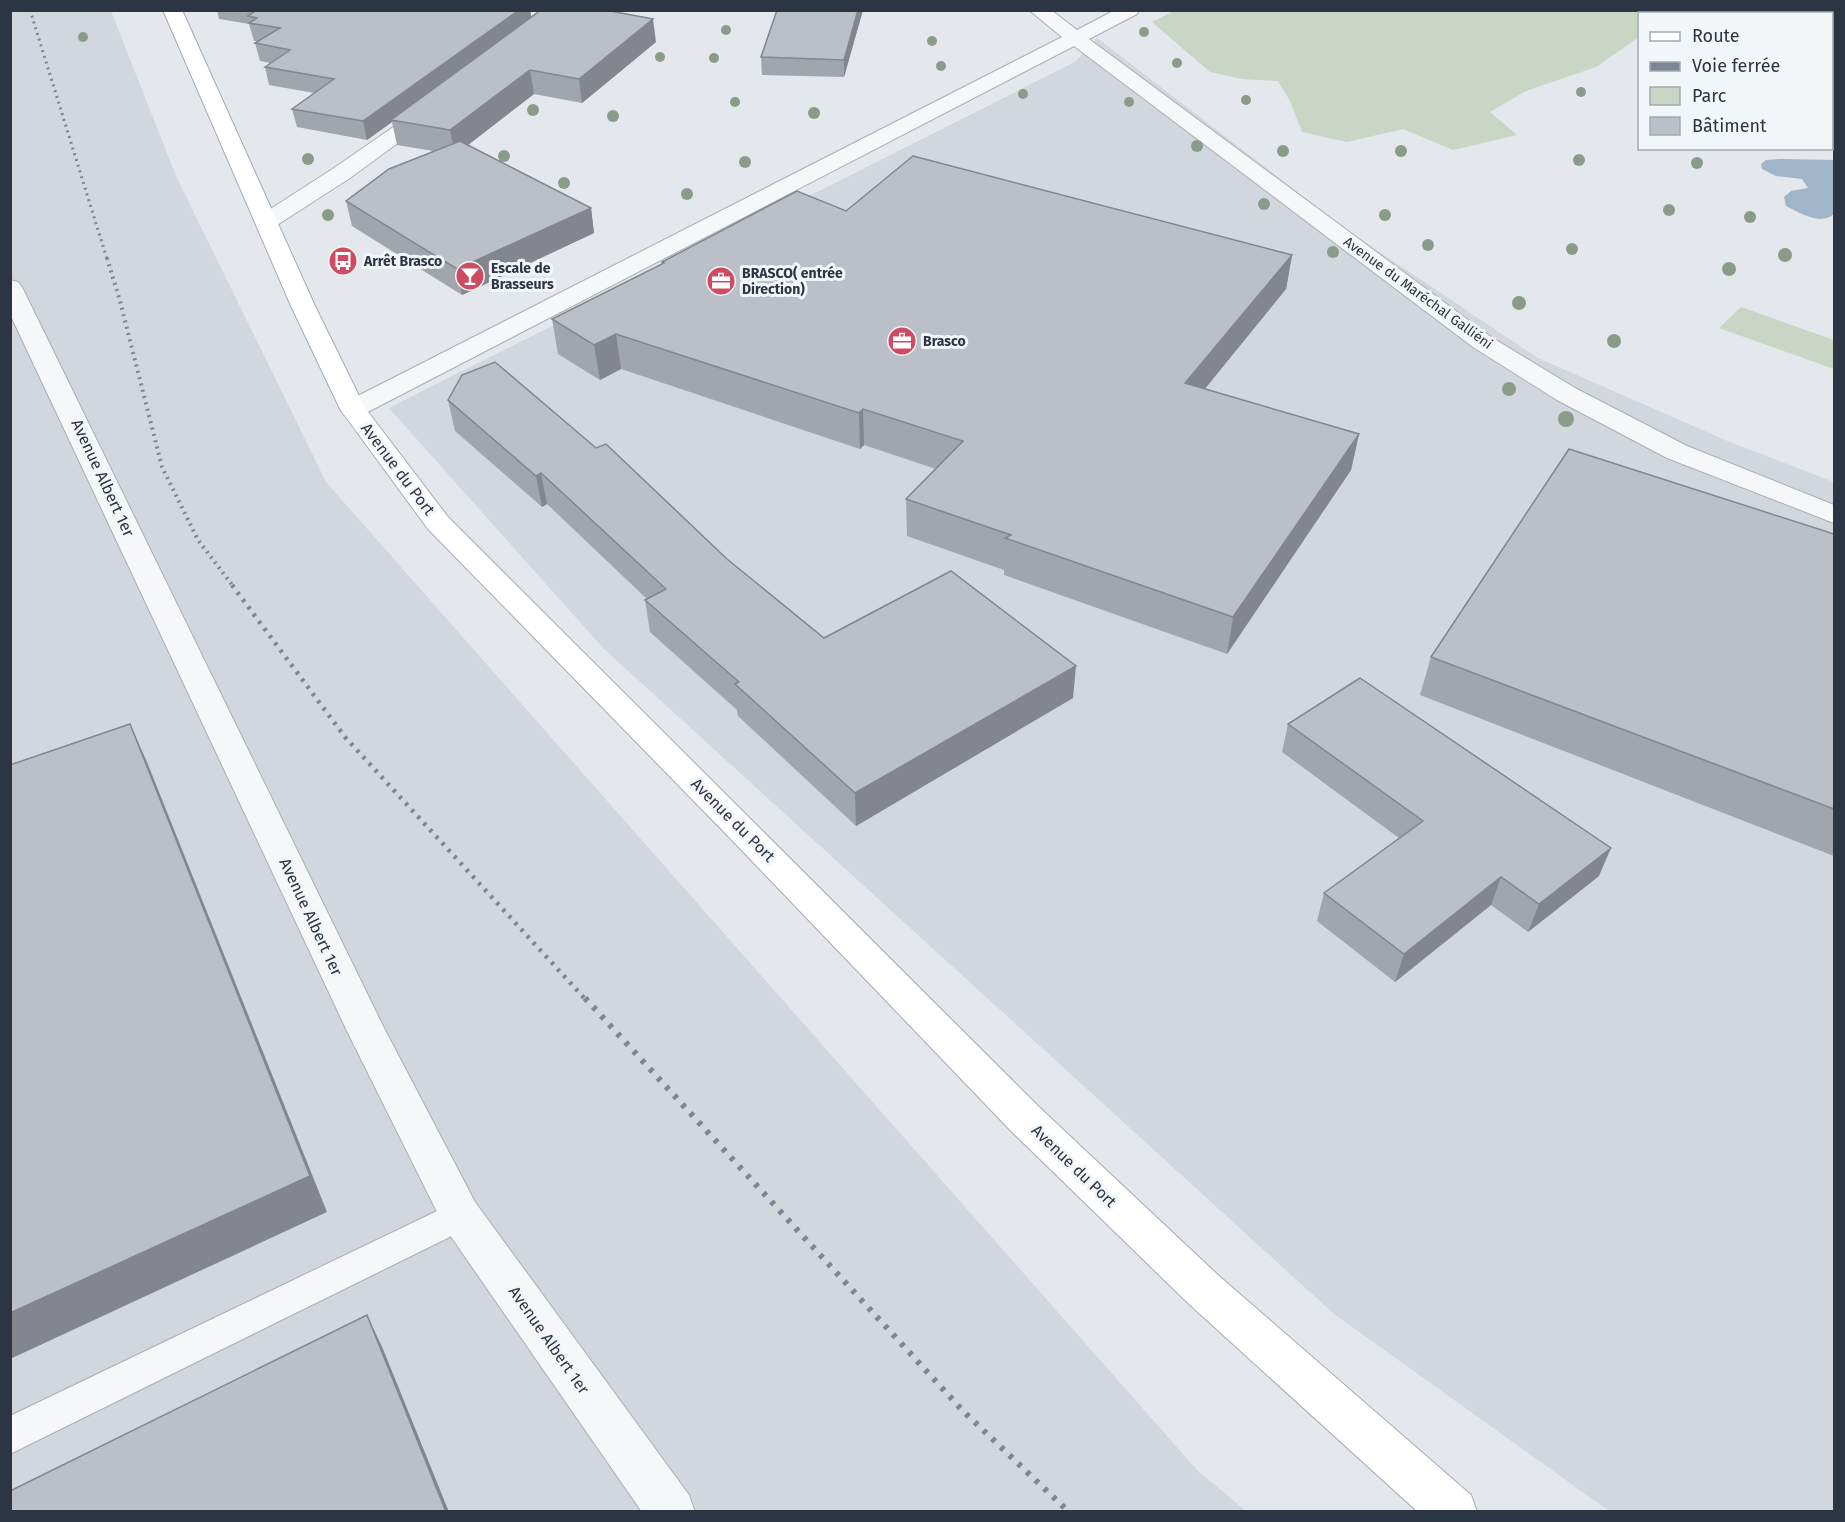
<svg xmlns="http://www.w3.org/2000/svg" width="1845" height="1522" viewBox="0 0 1845 1522" font-family="'Fira Sans',sans-serif">
  <style>
    .built { fill: #d2d6dd }
    .green { fill: #c9d5c5 }
    .water { fill: #a0b5ca }
    .lines { fill: none; stroke-linecap: round; stroke-linejoin: round }
    .service-casing { stroke: #a9aeb5; stroke-width: 2 }
    .minor-casing { stroke: #a9aeb5; stroke-width: 2 }
    .primary-casing { stroke: #a3abb7; stroke-width: 2 }
    .service { fill: #f6f7f9; fill-rule: evenodd }
    .minor { fill: #f6f7f9; fill-rule: evenodd }
    .primary { fill: #fff; fill-rule: evenodd }
    .rail-far3 { stroke: #7d8695; stroke-width: 3; stroke-dasharray: 2 4; stroke-linecap: butt }
    .rail-far2 { stroke: #7d8695; stroke-width: 4; stroke-dasharray: 2 4.5; stroke-linecap: butt }
    .rail-far1 { stroke: #7d8695; stroke-width: 4.5; stroke-dasharray: 3 6; stroke-linecap: butt }
    .rail { stroke: #7d8695; stroke-width: 6; stroke-dasharray: 4 8; stroke-linecap: butt }
    .tree { fill: #8a9c89 }
    .wall { fill: #a1a5ac }
    .shaded-wall { fill: #83868c }
    .building { fill: #bbc0c8; stroke: #83868c; stroke-width: 1.5 }
    .labels { text-anchor: middle; dominant-baseline: central; stroke-width: 6; stroke-linejoin: round; paint-order: stroke }
    .far-poi-label { font-size: 14px; font-weight: bold; fill: #2b3543; stroke: #f3f6f8; text-anchor: start }
    .far-street-label { font-size: 14px; fill: #2b3543; stroke: #f3f6f8 }
    .street-label { font-size: 16px; fill: #2b3543; stroke: #f3f6f8 }
  </style>
  <rect width="100%" height="100%" fill="#e4e7eb"/>
  <path class="built" d="M10,11H111L176,176L326,482L1197,1470L1246,1511H11Z
    M1097,38L1348,231L1538,358L1732,443L1834,482V1511H1609L1334,1314L604,649L389,408L1075,62Z"/>
  <path class="green" d="M1176,10H1657L1659,13L1640,14L1639,37L1596,67L1526,91L1490,112L1517,135L1453,150L1403,129L1347,142L1302,132L1290,101L1278,81L1242,79L1210,72L1152,22Z
    M1741,307L1834,340V369L1719,328Z"/>
  <path class="water" d="M1781,159L1834,160V214C1820,226 1800,213 1786,206L1784,197L1791,191L1808,188L1802,179L1776,176L1762,169L1761,164L1766,160Z"/>
  <g class="lines">
    <g class="service-casing">
      <path id="service" d="M460,1200L472,1204L477,1215L472,1226L10,1454V1416Z"/>
    </g>
    <g class="minor-casing">
      <path id="minor" d="M1029,10H1051L1077,30L1115,10H1139L1137,14L1089,39L1491,337L1575,388L1687,446L1834,505V523L1667,458L1557,400L1473,347L1074,46L362,415L353,417L344,415L340,409L344,403L1062,37Z
        M432,103L439,105L442,109L439,113L350,178L274,227L266,229L258,227L255,222L258,217L334,168L425,105Z
        M10,280L18,282L22,287L383,1026L475,1202L689,1495L695,1512H642L445,1228L347,1031L10,314Z"/>
    </g>
    <g class="primary-casing">
      <path id="primary" d="M163,10H182L315,306L365,408L448,517L1039,1107L1219,1276L1471,1495L1477,1512H1418L1189,1304L1011,1131L727,835L428,529L340,409L291,306Z"/>
    </g>
    <use href="#service" class="service"/>
    <use href="#minor" class="minor"/>
    <use href="#primary" class="primary"/>
    <path class="rail-far3" d="M30,10L107,259"/>
    <path class="rail-far2" d="M107,258L120,301L162,467L198,540L233,586"/>
    <path class="rail-far1" d="M232,585L345,737L586,1000"/>
    <path class="rail" d="M585,998L963,1411L1069,1512"/>
  </g>
  <g class="tree">
    <circle cx="726" cy="30" r="5"/>
    <circle cx="1144" cy="32" r="5"/>
    <circle cx="83" cy="37" r="5"/>
    <circle cx="932" cy="41" r="5"/>
    <circle cx="660" cy="57" r="5"/>
    <circle cx="714" cy="58" r="5"/>
    <circle cx="1177" cy="63" r="5"/>
    <circle cx="941" cy="66" r="5"/>
    <circle cx="1581" cy="92" r="5"/>
    <circle cx="1023" cy="94" r="5"/>
    <circle cx="1246" cy="100" r="5"/>
    <circle cx="735" cy="102" r="5"/>
    <circle cx="1129" cy="102" r="5"/>
    <circle cx="533" cy="110" r="6"/>
    <circle cx="814" cy="113" r="6"/>
    <circle cx="613" cy="116" r="6"/>
    <circle cx="1197" cy="146" r="6"/>
    <circle cx="1283" cy="151" r="6"/>
    <circle cx="1401" cy="151" r="6"/>
    <circle cx="504" cy="156" r="6"/>
    <circle cx="308" cy="159" r="6"/>
    <circle cx="1579" cy="160" r="6"/>
    <circle cx="745" cy="162" r="6"/>
    <circle cx="1697" cy="163" r="6"/>
    <circle cx="564" cy="183" r="6"/>
    <circle cx="687" cy="194" r="6"/>
    <circle cx="1264" cy="204" r="6"/>
    <circle cx="1669" cy="210" r="6"/>
    <circle cx="328" cy="215" r="6"/>
    <circle cx="1385" cy="215" r="6"/>
    <circle cx="1750" cy="217" r="6"/>
    <circle cx="1428" cy="245" r="6"/>
    <circle cx="1572" cy="249" r="6"/>
    <circle cx="1333" cy="252" r="6"/>
    <circle cx="1785" cy="255" r="7"/>
    <circle cx="1729" cy="269" r="7"/>
    <circle cx="1519" cy="303" r="7"/>
    <circle cx="1614" cy="341" r="7"/>
    <circle cx="1509" cy="389" r="7"/>
    <circle cx="1566" cy="419" r="8"/>
  </g>
  <path class="wall" d="M217,10H530L531,17L656,42L582,103L534,94L468,145L591,208L594,233L462,295L352,226L346,201L433,151L397,145L392,122L367,140L297,127L292,109L314,93L269,85L265,67L270,63L260,61L255,43L258,41H254L249,24L219,19Z
    M777,10H863L844,77L762,75L761,57Z
    M1834,35V61L1832,57V43Z
    M846,211L1292,255L1286,289L1205,389L1359,434L1351,470L1227,654L1004,575V570L907,536L906,499L936,469L864,445L860,449L621,369L600,380L558,354L552,319L662,264V262Z
    M448,400L596,448L727,559L824,638L1073,698L856,826L738,716L737,710L650,632L645,600L647,599L547,504L542,507L455,431Z
    M1834,534V856L1420,695L1431,657Z
    M1288,724L1599,876L1528,932L1491,905L1395,982L1317,921L1324,893L1399,838L1282,752Z"/>
  <path class="shaded-wall" d="M510,10H530L532,21L391,120L392,122L367,140L363,121Z
    M858,10H863L844,77V60Z
    M653,19L656,42L582,103L579,79Z
    M530,70L534,94L455,155L450,130Z
    M591,208L594,233L462,295L457,269Z
    M1292,255L1286,289L1180,419L1185,383Z
    M616,334L621,369L600,380L594,345Z
    M863,409L864,445L860,449L859,413Z
    M1359,434L1351,470L1227,654L1233,617Z
    M541,473L547,504L542,507L536,476Z
    M1076,666L1073,698L856,826L855,793Z
    M130,724L147,762L327,1212L10,1359V1313Z
    M1611,848L1599,876L1528,932L1539,904Z
    M1501,877L1491,905L1395,982L1404,954Z
    M367,1315L383,1349L449,1512H446Z"/>
  <path class="building" d="M257,10H519L363,121L292,109L334,79L265,67L290,50L255,43L280,28L249,23L257,18L248,16Z
    M541,10H605L653,19L579,79L530,70L450,130L391,120Z
    M777,10H858L844,60L761,57Z
    M460,141L591,208L457,269L346,201L389,169Z
    M913,156L1292,255L1185,383L1359,434L1233,617L1005,538L1011,535L906,499L963,441L863,409L859,413L616,334L594,345L552,319L664,263L662,262L797,191L846,211Z
    M495,362L596,448L606,444L727,559L824,638L951,571L1076,666L855,793L735,684L739,682L645,600L666,589L541,473L536,476L448,400L462,375Z
    M1569,449L1834,534V809L1431,657Z
    M1360,678L1611,848L1539,904L1501,877L1404,954L1324,893L1423,821L1288,724Z
    M130,724L310,1176L10,1313V765Z
    M367,1315L446,1512H10V1491Z"/>
  <defs>
    <g id="bus-disc" transform="scale(1.5)"><circle r="9.5" fill="#cd4c62" stroke="#f3f6f8"/><path d="M-5-6H5V4H4V6H2V4H-2V6H-4V4H-5ZM-3.5-4V0h7V-4ZM-3.5 1.2v1.5H-2V1.2ZM2 1.2v1.5H3.5V1.2Z" fill="#fff"/></g>
    <g id="bar-disc" transform="scale(1.5)"><circle r="9.5" fill="#cd4c62" stroke="#f3f6f8"/><path d="M-6-5H6L.8 .8V4.5H3.5V6h-7V4.5H-.8V.8Z" fill="#fff"/></g>
    <g id="office-disc" transform="scale(1.5)"><circle r="9.5" fill="#cd4c62" stroke="#f3f6f8"/><path d="M-6-3h4V-5.5h4V-3h4V5H-6ZM-1-4.5V-3h2v-1.5ZM-6 0V1H6V0Z" fill="#fff"/></g>
  </defs>
  <g fill-rule="evenodd">
    <use href="#bus-disc" x="343" y="261"/>
    <use href="#bar-disc" x="470" y="276"/>
    <use href="#office-disc" x="721" y="281"/>
    <use href="#office-disc" x="902" y="341"/>
  </g>
  <g class="labels">
    <g class="far-poi-label">
      <text x="364" y="261">Arrêt Brasco</text>
      <text x="491" y="268">Escale de<tspan x="491" dy="16">Brasseurs</tspan></text>
      <text x="742" y="273">BRASCO( entrée<tspan x="742" dy="16">Direction)</tspan></text>
      <text x="923" y="341">Brasco</text>
    </g>
    <g class="far-street-label">
      <text transform="translate(1418 293) rotate(36)">Avenue du Maréchal Galliéni</text>
    </g>
    <g class="street-label">
      <text transform="translate(398 469) rotate(53)">Avenue du Port</text>
      <text transform="translate(103 478) rotate(65)">Avenue Albert 1er</text>
      <text transform="translate(733 820) rotate(45)">Avenue du Port</text>
      <text transform="translate(311 917) rotate(65)">Avenue Albert 1er</text>
      <text transform="translate(1074 1166) rotate(44)">Avenue du Port</text>
      <text transform="translate(549 1340) rotate(55)">Avenue Albert 1er</text>
    </g>
  </g>
  <rect width="1845" height="1522" fill="none" stroke="#2b3543" stroke-width="24"/>
  <rect x="1638" y="12" width="195" height="138" fill="#f3f6f8" stroke="#a3a9b0" stroke-width="1.5"/>
  <rect x="1650" y="32" width="30" height="9" fill="#ffffff" stroke="#a3a9b0" stroke-width="1.5"/>
  <text x="1692" y="42" font-size="18" fill="#2b3543">Route</text>
  <rect x="1650" y="62" width="30" height="9" fill="#7d8695" stroke="#a3a9b0" stroke-width="1.5"/>
  <text x="1692" y="72" font-size="18" fill="#2b3543">Voie ferrée</text>
  <rect x="1650" y="87" width="30" height="18" fill="#c9d5c5" stroke="#a3a9b0" stroke-width="1.5"/>
  <text x="1692" y="102" font-size="18" fill="#2b3543">Parc</text>
  <rect x="1650" y="117" width="30" height="18" fill="#bbc0c8" stroke="#a3a9b0" stroke-width="1.5"/>
  <text x="1692" y="132" font-size="18" fill="#2b3543">Bâtiment</text>
</svg>
